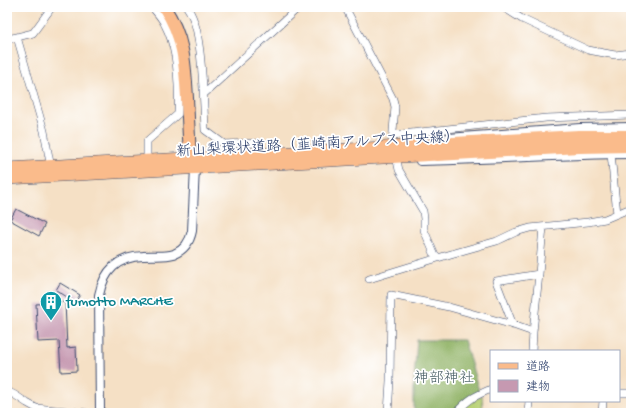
<svg xmlns="http://www.w3.org/2000/svg" width="638" height="420" viewBox="0 0 638 420" font-family="'Gochi Hand','Klee One',sans-serif">
  <style>
    .green { fill: #b9d277; stroke: #6a806a }
    .forest { fill: #92b468; stroke: #567263 }
    .building { fill: #c699b1 }
    .lines { fill: none; stroke-linecap: round; stroke-linejoin: round }
    .minor-casing { stroke: #3c4a6d; stroke-width: 8 }
    .tertiary-casing { stroke: #3c4a6d; stroke-width: 10 }
    .primary-casing { stroke: #3c4a6d; stroke-width: 12 }
    .motorway-casing { stroke: #3c4a6d; stroke-width: 14 }
    .minor { stroke: #fff; stroke-width: 7 }
    .tertiary { stroke: #fff; stroke-width: 8 }
    .primary { stroke: #fabb8b; stroke-width: 11 }
    .motorway { stroke: #fabb8b; stroke-width: 12 }
    .labels { text-anchor: middle; dominant-baseline: central; stroke-width: 3.5; stroke-linejoin: round; paint-order: stroke }
    .street-label { font-size: 15px; fill: #1b2f5e; stroke: #fff }
    .culture-label { font-size: 15px; fill: #0d838f; stroke: #fff; text-anchor: start }
    .park-label { font-size: 15px; fill: #4a6066; stroke: #fff }
  </style>
  <rect width="100%" height="100%" fill="#fff"/>
  <filter id="ink" filterUnits="userSpaceOnUse"><feTurbulence type="fractalNoise" baseFrequency=".025" numOctaves="2"/><feDisplacementMap in="SourceGraphic" scale="8" xChannelSelector="R" yChannelSelector="G"/><feConvolveMatrix kernelMatrix="1 2 1 2 8 2 1 2 1" color-interpolation-filters="sRGB"/></filter>
  <filter id="wash" filterUnits="userSpaceOnUse"><feTurbulence type="fractalNoise" baseFrequency=".012" numOctaves="4" result="noise"/><feDisplacementMap in="SourceGraphic" scale="16" xChannelSelector="R" yChannelSelector="G"/><feGaussianBlur stdDeviation="0.9" result="paint"/><feColorMatrix in="noise" values="0 0 0 0 0 0 0 0 0 0 0 0 0 0 0 0 0 1.4 0 .05"/><feComposite in="paint" operator="in"/></filter>
  <g filter="url(#wash)">
    <rect width="100%" height="100%" fill="#f5e0c5"/>
    <path class="green" d="M482,395L483,413H456Z"/>
    <path class="forest" d="M417,340H464L479,391L460,405L452,413H414V381Z"/>
    <g id="blocks">
      <path class="building" d="M16,209L45,224L39,236L10,220Z
        M60,283L80,295L75,302L56,290Z
        M65,302L67,348L76,347L77,371L61,372L59,341L38,342L36,304Z"/>
    </g>
  </g>
  <g filter="url(#ink)">
    <use href="#blocks" fill-opacity="0" stroke="#3c4a6d" stroke-width="1"/>
    <g class="lines">
      <g class="minor-casing">
        <path id="minor" d="M187,7C196,20 198,36 200,52C203,78 204,104 205,130L224,144L257,143L261,153
          M345,7L393,99L395,107L392,143
          M503,7L522,19L588,50L615,55L631,53
          M17,37L44,131L51,168
          M7,39L17,37L33,33L52,7
          M204,94L299,7
          M393,135L546,118L631,115
          M611,154L617,214
          M147,160V141L178,114C179,87 178,49 165,25C162,18 157,13 152,7
          M397,161L399,170L423,211L424,219V230L436,258
          M369,279L451,254L497,241L516,232L530,228L588,222L605,219L631,208
          M513,325L496,281L539,274
          M532,351L533,332L539,274L543,227
          M7,391L15,395L27,403L36,408L87,413
          M619,393H631
          M388,413L390,381L391,295L449,307L513,325L533,332
          M456,413C468,399 475,396 491,389
          M528,413L529,401
          M602,413L603,401"/>
      </g>
      <g class="tertiary-casing">
        <path id="tertiary" d="M448,138L580,128L631,127
          M420,161C490,160 561,154 631,154
          M100,413L99,295C104,271 117,257 143,256C153,255 164,257 174,254C184,250 190,241 192,231L195,168"/>
      </g>
      <g class="primary-casing">
        <path id="primary" d="M7,168L437,144
          M7,179L437,155"/>
      </g>
      <g class="motorway-casing">
        <path id="motorway" d="M164,7C184,37 185,64 187,98C188,118 189,138 190,157L195,168
          M437,144L579,136H631
          M437,155L579,147L631,146"/>
      </g>
      <use href="#minor" class="minor"/>
      <use href="#tertiary" class="tertiary"/>
      <use href="#primary" class="primary"/>
      <use href="#motorway" class="motorway"/>
    </g>
  </g>
  <defs>
    <g id="building-pin" transform="scale(1.15)"><path d="M0 17L-7.5 6A9.5 9.5 0 1 1 7.5 6Z" fill="#0f9aa8" stroke="#fff"/><path d="M-4-6H4V6H1V3H-1V6H-4ZM-2.5-4.3h1.7v1.8h-1.7ZM.8-4.3h1.7v1.8H.8ZM-2.5-1h1.7V.8h-1.7ZM.8-1h1.7V.8H.8Z" fill="#fff"/></g>
  </defs>
  <g fill-rule="evenodd">
    <use href="#building-pin" x="51" y="302"/>
  </g>
  <g class="labels">
    <g class="street-label">
      <text transform="translate(318 145) rotate(-3)">新山梨環状道路（韮崎南アルプス中央線）</text>
    </g>
    <g class="culture-label">
      <text x="66" y="302">fumotto MARCHE</text>
    </g>
    <g class="park-label">
      <text x="444" y="379">神部神社</text>
    </g>
  </g>
  <rect width="638" height="420" fill="none" stroke="#fff" stroke-width="24"/>
  <rect x="490" y="350" width="130" height="52" fill="#ffffff" stroke="#a4acbf"/>
  <rect x="498" y="363" width="20" height="6" fill="#fabb8b" stroke="#a4acbf"/>
  <text x="526" y="370" font-size="12" fill="#1b2f5e">道路</text>
  <rect x="498" y="380" width="20" height="12" fill="#c699b1" stroke="#a4acbf"/>
  <text x="526" y="390" font-size="12" fill="#1b2f5e">建物</text>
</svg>
